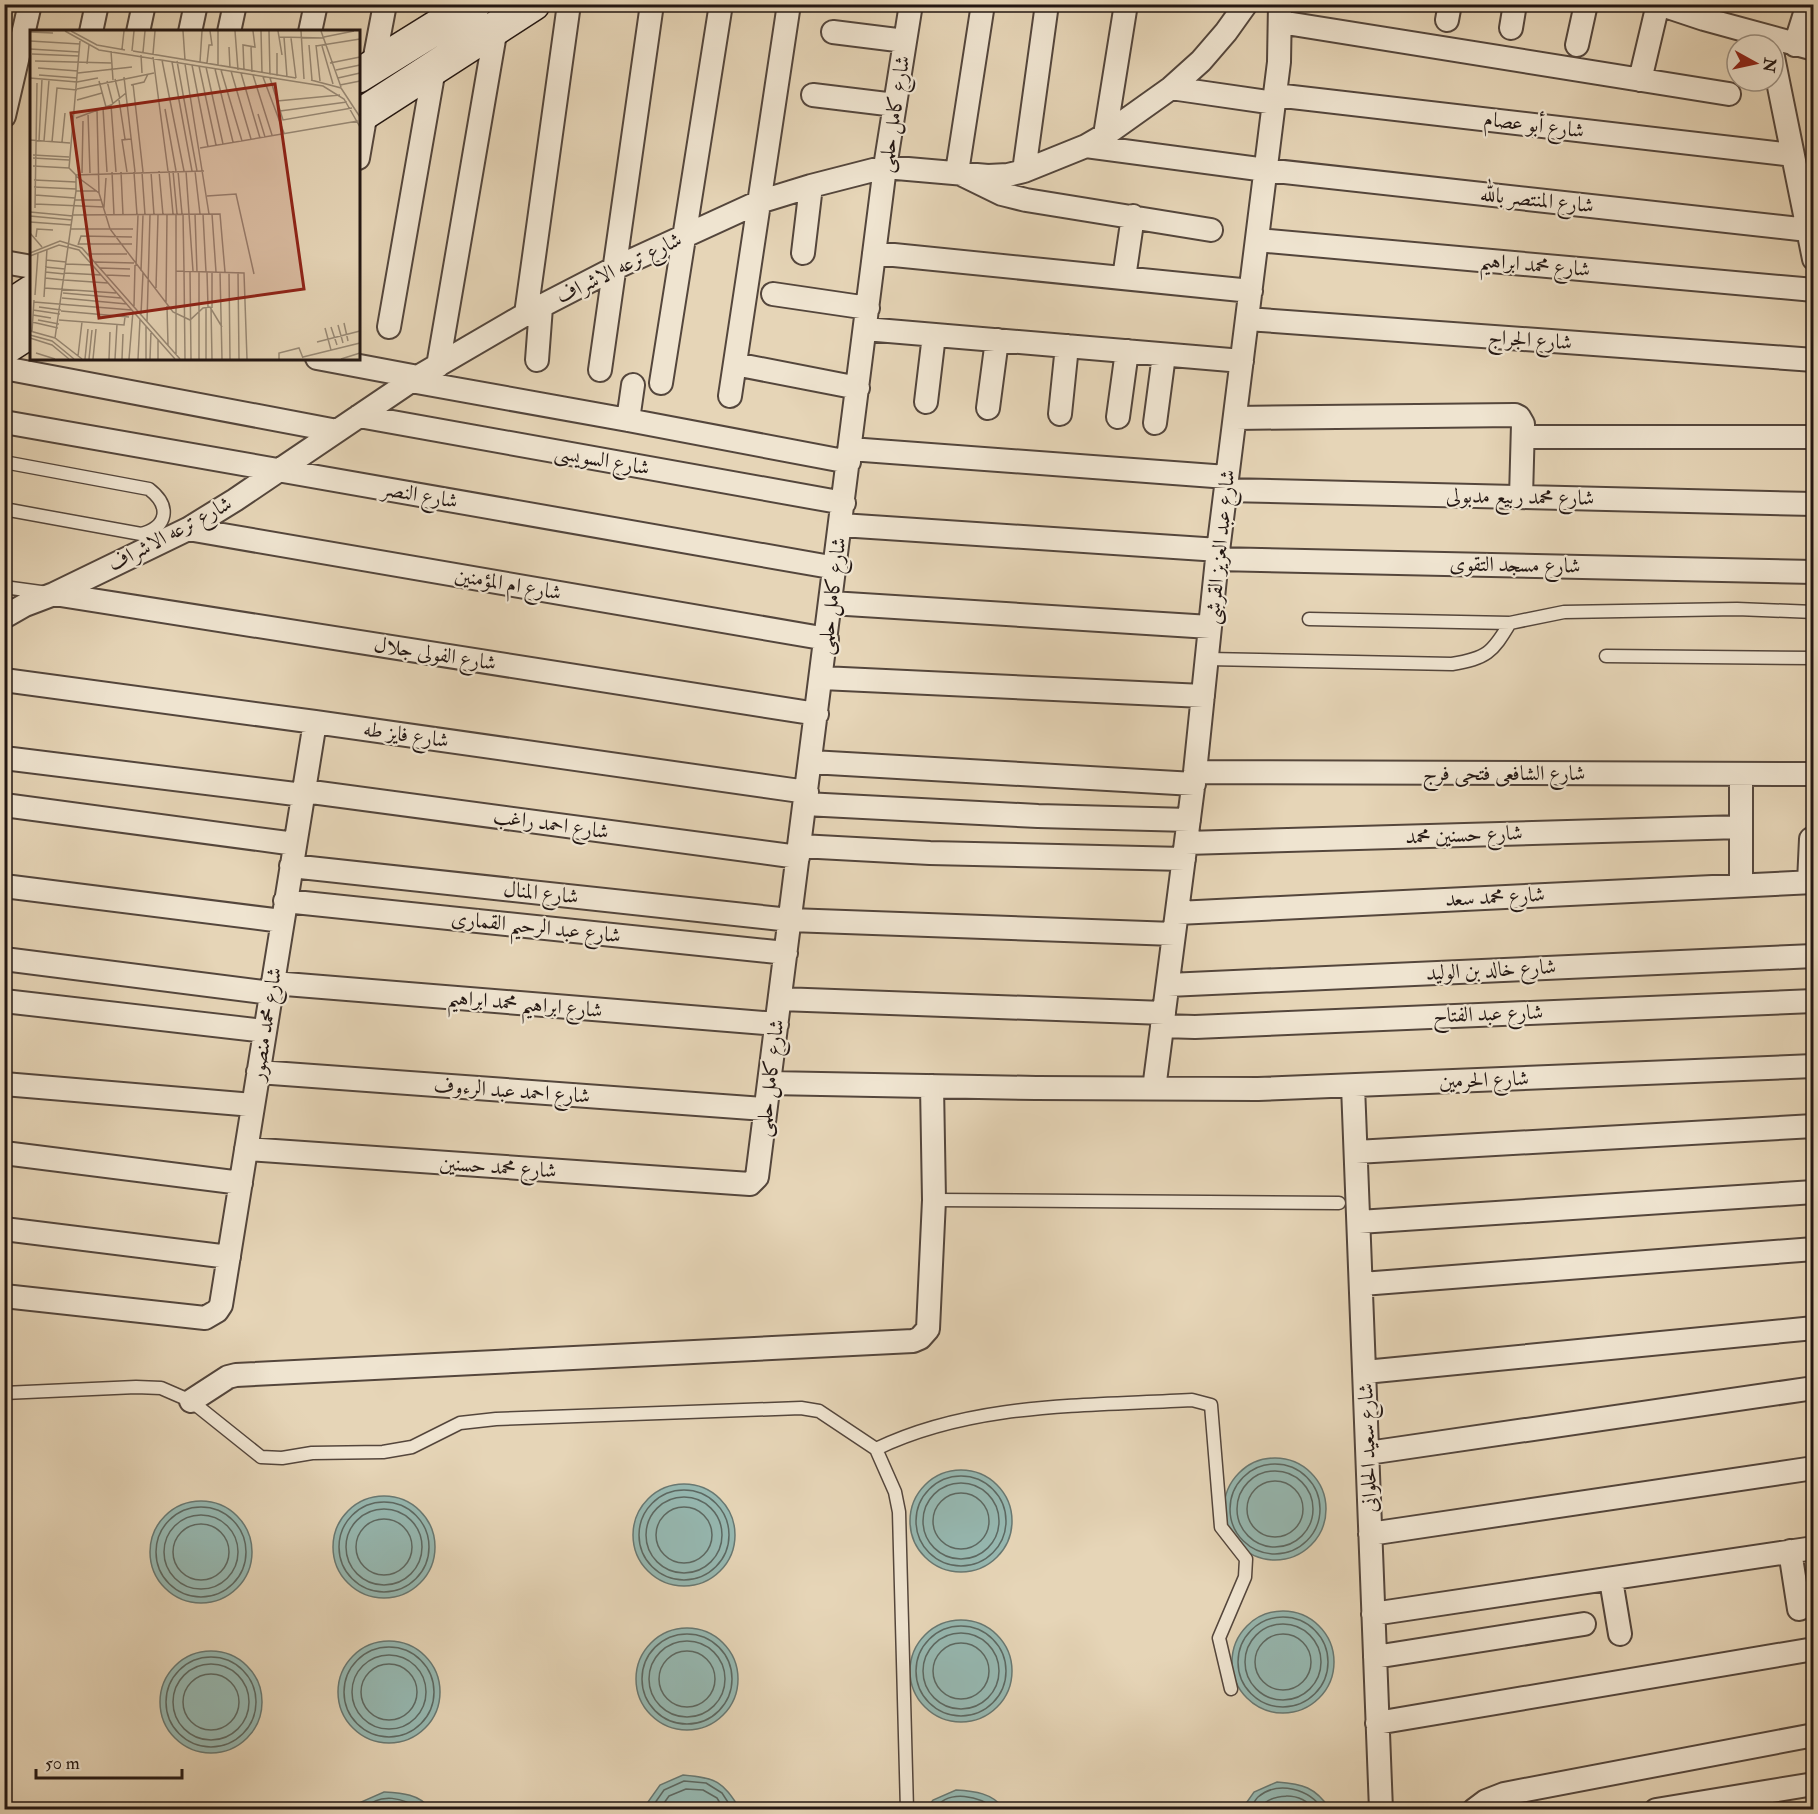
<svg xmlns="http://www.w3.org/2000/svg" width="1818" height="1814" viewBox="0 0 1818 1814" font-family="'IM FELL Double Pica',Amiri,serif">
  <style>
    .water { fill: #96b8b1; stroke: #687872; stroke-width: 1.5 }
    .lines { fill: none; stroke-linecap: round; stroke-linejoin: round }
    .shore { stroke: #5c6862; stroke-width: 1.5 }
    .lane-casing { stroke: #54463c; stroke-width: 15 }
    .street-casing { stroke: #54463c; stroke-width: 26 }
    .secondary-casing { stroke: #231713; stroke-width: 36 }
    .lane { stroke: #efe4d0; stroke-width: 12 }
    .street { stroke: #efe4d0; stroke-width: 22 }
    .secondary { stroke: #efe4d0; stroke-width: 33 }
    .labels { text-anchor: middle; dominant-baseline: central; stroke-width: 4.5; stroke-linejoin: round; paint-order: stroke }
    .street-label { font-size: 21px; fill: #231713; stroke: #efe4d0 }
    .inset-road { fill: none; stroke: #988975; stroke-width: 1.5 }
    .view { fill: #8f2418; fill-opacity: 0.15; stroke: #8f2418; stroke-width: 3 }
    .inset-edge { fill: none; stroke: #231713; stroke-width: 3 }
  </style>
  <rect width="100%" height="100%" fill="#e6d5b7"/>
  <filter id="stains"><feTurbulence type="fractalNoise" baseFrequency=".00333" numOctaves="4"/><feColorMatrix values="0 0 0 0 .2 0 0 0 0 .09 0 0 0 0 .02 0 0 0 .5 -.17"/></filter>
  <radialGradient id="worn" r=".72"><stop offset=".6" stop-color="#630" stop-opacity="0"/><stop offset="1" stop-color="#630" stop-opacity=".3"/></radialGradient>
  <path class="water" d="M1224 1509a51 51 0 1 1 102 0a51 51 0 1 1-102 0Z
    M910 1521a51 51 0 1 1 102 0a51 51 0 1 1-102 0Z
    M633 1535a51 51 0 1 1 102 0a51 51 0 1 1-102 0Z
    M333 1547a51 51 0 1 1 102 0a51 51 0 1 1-102 0Z
    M150 1552a51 51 0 1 1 102 0a51 51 0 1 1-102 0Z
    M1232 1662a51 51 0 1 1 102 0a51 51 0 1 1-102 0Z
    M910 1671a51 51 0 1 1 102 0a51 51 0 1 1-102 0Z
    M636 1679a51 51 0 1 1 102 0a51 51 0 1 1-102 0Z
    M338 1692a51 51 0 1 1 102 0a51 51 0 1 1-102 0Z
    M160 1702a51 51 0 1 1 102 0a51 51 0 1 1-102 0Z
    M683,1775C717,1778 722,1781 740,1809H643L660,1785Z
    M1277,1782C1303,1784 1315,1787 1330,1809H1242L1254,1792Z
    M956,1790C974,1791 993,1793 1004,1809H926L933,1800Z
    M384,1792C401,1793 420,1794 430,1809H355L361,1802Z"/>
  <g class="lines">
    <path class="shore" d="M1230 1509a45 45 0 1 1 90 0a45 45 0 1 1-90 0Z
      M1237 1509a38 38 0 1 1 76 0a38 38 0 1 1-76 0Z
      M916 1521a45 45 0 1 1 90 0a45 45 0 1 1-90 0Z
      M1247 1509a28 28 0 1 1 56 0a28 28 0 1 1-56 0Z
      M923 1521a38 38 0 1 1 76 0a38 38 0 1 1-76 0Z
      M639 1535a45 45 0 1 1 90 0a45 45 0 1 1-90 0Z
      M933 1521a28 28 0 1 1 56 0a28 28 0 1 1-56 0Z
      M646 1535a38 38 0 1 1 76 0a38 38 0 1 1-76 0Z
      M339 1547a45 45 0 1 1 90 0a45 45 0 1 1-90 0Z
      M656 1535a28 28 0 1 1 56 0a28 28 0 1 1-56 0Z
      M156 1552a45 45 0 1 1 90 0a45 45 0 1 1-90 0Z
      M346 1547a38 38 0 1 1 76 0a38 38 0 1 1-76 0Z
      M164 1552a37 37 0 1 1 74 0a37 37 0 1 1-74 0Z
      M356 1547a28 28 0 1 1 56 0a28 28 0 1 1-56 0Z
      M173 1552a28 28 0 1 1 56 0a28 28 0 1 1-56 0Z
      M1238 1662a45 45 0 1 1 90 0a45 45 0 1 1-90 0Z
      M1245 1662a38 38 0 1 1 76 0a38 38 0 1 1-76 0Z
      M916 1671a45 45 0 1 1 90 0a45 45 0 1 1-90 0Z
      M923 1671a38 38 0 1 1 76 0a38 38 0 1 1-76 0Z
      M1255 1662a28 28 0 1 1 56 0a28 28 0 1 1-56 0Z
      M642 1679a45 45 0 1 1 90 0a45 45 0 1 1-90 0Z
      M649 1679a38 38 0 1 1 76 0a38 38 0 1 1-76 0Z
      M933 1671a28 28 0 1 1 56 0a28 28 0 1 1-56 0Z
      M344 1692a45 45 0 1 1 90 0a45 45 0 1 1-90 0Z
      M659 1679a28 28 0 1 1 56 0a28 28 0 1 1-56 0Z
      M352 1692a37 37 0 1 1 74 0a37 37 0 1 1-74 0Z
      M166 1702a45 45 0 1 1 90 0a45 45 0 1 1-90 0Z
      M361 1692a28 28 0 1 1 56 0a28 28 0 1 1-56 0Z
      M173 1702a38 38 0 1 1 76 0a38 38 0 1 1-76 0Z
      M183 1702a28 28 0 1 1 56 0a28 28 0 1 1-56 0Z
      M362,1810C381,1791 403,1798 423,1810
      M650,1810L664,1790L684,1781L706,1783L722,1793L733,1810
      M659,1810L669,1796L686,1789L703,1790L717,1798L724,1810
      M934,1810C948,1788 980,1796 997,1810
      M1249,1810C1252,1806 1255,1800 1258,1797C1278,1780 1310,1789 1323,1810
      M1258,1810C1271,1792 1301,1791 1314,1810"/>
    <g class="lane-casing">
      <path id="lane" d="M4,462L149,489C171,506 168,527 141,534L4,509
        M4,587L48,593
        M1309,619L1510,623L1564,612L1737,609L1814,612
        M1606,656L1814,658
        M1208,659L1452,664C1487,658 1492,653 1510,623
        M934,1200L1339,1203
        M4,1393L136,1387L161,1388L191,1401L261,1457L282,1458L312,1453L383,1452L412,1447L460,1423L496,1419L801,1408L819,1411L876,1449L895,1492L899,1512L907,1810
        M876,1449C973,1402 1086,1406 1192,1400L1211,1405L1221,1527L1246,1559L1245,1577L1219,1638L1231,1689"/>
    </g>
    <g class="street-casing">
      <path id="street" d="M983,4L957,172L1002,194L1026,200L1211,230
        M1659,4L1704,19L1814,49
        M1447,20L1450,4
        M1280,22L1729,94
        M1511,28L1515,4
        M91,32L97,4
        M138,32L144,4
        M190,32L196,4
        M229,32L235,4
        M310,32L316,4
        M833,32L905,41
        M1577,45L1586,4
        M1795,45L1808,4
        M1773,57L1814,259
        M373,67L385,4
        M1640,80L1658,4
        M1171,88L1274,103
        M813,95L895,105
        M1275,95L1793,155
        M4,116L30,4
        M1105,135L1126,4
        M1086,146L1266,170L1808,230
        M358,158L366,112
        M1024,171L1047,4
        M1257,240L1814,290
        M803,253L811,186
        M874,253L1251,291
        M4,262L32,267
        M1124,278L1133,216
        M773,294L868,308
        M526,314L569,4
        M1247,319L1814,360
        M389,327L434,69
        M865,329L1242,361
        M317,358L418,377
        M537,360L541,307
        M735,364L858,388
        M438,366L496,28
        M4,368L337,431
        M600,370L652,4
        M411,381L628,420L849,462
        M661,383L721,4
        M730,396L789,4
        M926,402L934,335
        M988,408L997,340
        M1060,414L1067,346
        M359,416L844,503
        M1118,417L1127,351
        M1235,418L1515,415L1519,417L1523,424L1521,497
        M628,420L633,385
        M4,422L836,568
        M1155,423L1164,355
        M1523,437H1814
        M850,449L1227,477
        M1226,490L1814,504
        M841,525L1219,550
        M188,529L827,639
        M1217,559L1814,572
        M54,594L817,714
        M831,603L1210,627
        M4,617L25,605L54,594L188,529L235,500L411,381L526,314L615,268L759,202L811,186L885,167L988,176L1008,175L1024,171L1086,146L1105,135L1171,88L1201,61L1226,32L1246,4
        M822,678L1203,696
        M4,680L315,722L807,792
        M4,758L303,795
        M811,762L1194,784
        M1195,772L1814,774
        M304,791L798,857
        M805,804L1038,816L1189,820
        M4,805L295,844
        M1186,843L1741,827
        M800,846L930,853L1184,859
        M291,866L790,920L1174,934
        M1809,882L1811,839
        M1741,885V774
        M4,886L282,921
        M285,901L786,953
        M1177,913L1814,882
        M4,959L271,993
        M273,983L777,1024
        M1168,985L1814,956
        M780,999L1164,1013
        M4,1001L265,1031
        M1162,1026L1195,1027L1814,1001
        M258,1072L765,1109
        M769,1083L1036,1088L1258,1089L1814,1066
        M4,1084L253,1105
        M1353,1086L1381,1810
        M1154,1089L1195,772L1217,559L1279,62L1280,4
        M246,1149L750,1184L757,1177L885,167L911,4
        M1356,1152L1814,1126
        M4,1153L241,1183
        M1359,1222L1814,1192
        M4,1229L229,1257
        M1362,1284L1814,1249
        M4,1296L205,1318L217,1311L221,1305L315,722
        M1365,1372L1814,1328
        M191,1401L228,1377L236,1375L913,1341L920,1338L928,1329L934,1200L932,1086
        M1368,1453L1814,1388
        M1370,1534L1814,1468
        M1790,1551L1799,1609
        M1611,1580L1620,1634
        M1373,1614L1814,1548
        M1375,1657L1584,1624
        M1377,1723L1814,1649
        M1474,1810L1486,1801L1504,1794L1814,1735
        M1656,1810L1814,1784"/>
    </g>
    <g class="secondary-casing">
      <path id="secondary" d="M358,76L474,4
        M358,117L533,4
        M4,310L32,292
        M4,348L32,330"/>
    </g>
    <use href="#lane" class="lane"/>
    <use href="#street" class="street"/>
    <use href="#secondary" class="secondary"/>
  </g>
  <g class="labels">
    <g class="street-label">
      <text transform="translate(894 114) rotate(-81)">شارع كامل حلمى</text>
      <text transform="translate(1534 125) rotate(7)">شارع أبو عصام</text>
      <text transform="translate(1537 200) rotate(6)">شارع المنتصر بالله</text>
      <text transform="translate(1535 265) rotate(5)">شارع محمد ابراهيم</text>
      <text transform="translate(619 268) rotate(-26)">شارع ترعه الاشراف</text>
      <text transform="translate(1530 340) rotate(4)">شارع الجراج</text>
      <text transform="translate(602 460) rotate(10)">شارع السويسى</text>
      <text transform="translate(420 495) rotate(10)">شارع النصر</text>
      <text transform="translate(1520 497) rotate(1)">شارع محمد ربيع مدبولى</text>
      <text transform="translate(170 534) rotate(-28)">شارع ترعه الاشراف</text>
      <text transform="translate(1220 547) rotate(-84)">شارع عبد العزيز القرشى</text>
      <text transform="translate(1515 565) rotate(1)">شارع مسجد التقوى</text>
      <text transform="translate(508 584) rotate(10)">شارع ام المؤمنين</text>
      <text transform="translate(832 596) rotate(-83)">شارع كامل حلمى</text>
      <text transform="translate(435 654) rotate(9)">شارع الفولى جلال</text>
      <text transform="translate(406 735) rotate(8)">شارع فايز طه</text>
      <text x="1504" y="773">شارع الشافعى فتحى فرج</text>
      <text transform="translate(551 824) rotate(8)">شارع احمد راغب</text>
      <text transform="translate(1464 835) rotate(-2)">شارع حسنين محمد</text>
      <text transform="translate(541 893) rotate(6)">شارع المنال</text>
      <text transform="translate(1495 897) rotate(-3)">شارع محمد سعد</text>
      <text transform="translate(536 927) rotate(6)">شارع عبد الرحيم القمارى</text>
      <text transform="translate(1491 970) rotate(-3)">شارع خالد بن الوليد</text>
      <text transform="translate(525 1004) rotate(5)">شارع ابراهيم محمد ابراهيم</text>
      <text transform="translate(1488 1014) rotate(-2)">شارع عبد الفتاح</text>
      <text transform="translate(266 1024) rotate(-81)">شارع محمد منصور</text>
      <text transform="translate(770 1078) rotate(-83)">شارع كامل حلمى</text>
      <text transform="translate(1484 1080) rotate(-2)">شارع الحرمين</text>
      <text transform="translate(512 1091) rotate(4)">شارع احمد عبد الرءوف</text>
      <text transform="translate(498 1167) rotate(4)">شارع محمد حسنين</text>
      <text transform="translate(1368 1448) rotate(-92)">شارع سعيد الحلوانى</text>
    </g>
  </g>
  <g transform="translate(30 30)">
    <rect width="330" height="330" fill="#e6d5b7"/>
    <path class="inset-road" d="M35,1L69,20L293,56L314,69L330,97M41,1L67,15L95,20M153,1L155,30M205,1L208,40M231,1L232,43M239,1L240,45M248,1L252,25M271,1L274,49M291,1L311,57M0,2L23,3M249,7L294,8M254,7L257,47M294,7L324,1M261,8L266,48M0,11L50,14M279,15L282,50M286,15L290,51M286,16L330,9M292,16L303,54M199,17L200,38M221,17L222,42M0,19L49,22M92,19L94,1M81,21L83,50M102,21L104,1M103,21L266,48M113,22L115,1M247,23V46M2,24L49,26M123,24L125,1M111,25L112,43M123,27L138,141M132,30L154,141M5,31L81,33M147,31L167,141M142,32L162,141M170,32L172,1M177,33L179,15H182L180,1M300,33L330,27M57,34L59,15M155,34L179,184M162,35L178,117M188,35V1M169,36L186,115M176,37L193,114M8,38L48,41M185,39L203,112M191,40L212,111M214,40L213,15L225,17L223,1M306,40L330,35M201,41L221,109M48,43L102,37M211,43L230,108M9,45L47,48M223,45L242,105M94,47L105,142M233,47L254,103M0,48L47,52L68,48M240,48L253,90L322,78M308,48L330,43M85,49L90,69M281,50L311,58L330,87M69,51L76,77M77,51L83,74M103,54L113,142M101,55L114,52L118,44M310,55L330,51M47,59L124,43M47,70L72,63M89,70L95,109M247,71L310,65M81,75L86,142M73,78L77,142M135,79L146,141M67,80L69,163M250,81L317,72M58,83L60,143M228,84L235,107M46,88L81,75L96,63M0,110L40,113M9,111L12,49M14,111L19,50M22,112L27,58L47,60M32,112L35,83M170,118L328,91M3,125L39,127M3,128L39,130M3,136L39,138M129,141L133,185M139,141L143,184M143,141L147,184M148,141L152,184M156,141L163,241M165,141L170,184M82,142L84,185M91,142L93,185M97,142L92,110L101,109M104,142L107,185M112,142L115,185M121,142L124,185M52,143L53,91M45,145L174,141M46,146L69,163L80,199L143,282L160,290L173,278L180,277L192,297M4,150L46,152M4,157L46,159M46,161H67M5,165L45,168M177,166L206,164L224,244M45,170H72M5,174L74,177L76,148M5,178L7,53M0,182L43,186M146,184V325M153,184L154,241M165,184L167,242M173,184L176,242M182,184L186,242M43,185L190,184L195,242M0,186L42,190M0,192L41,195M40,199H103M0,203L12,217M6,207L7,199L23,200M49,214H102M48,215L51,206L102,207M0,223L30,211L52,218L150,329M58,224H97M0,226L29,215L49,220L145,329M16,230L36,232M65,232L104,233M36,234L63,235M106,236L108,185M15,237L35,239M70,238L100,239M111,241L113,185M146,241L214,243L217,329M154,241L155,329M160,241L161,329M15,242L35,244M169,242V281M177,242L178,277M182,242V278M190,242L192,329M199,242L200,329M208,242L209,329M35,243L71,245M76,245L100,246M15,248L34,250M34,250L78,253M14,258L86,263M126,258L128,185M33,263L91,268M5,265L8,223M14,267L17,219M32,268L97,274M4,272L102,280M136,273L137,185M104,276L105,235M137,276L138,315M9,277L31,280M176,277V329M181,277L182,329M3,280L30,284M31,281L99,287M169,282V329M111,284L113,243M3,285L21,288M8,290L29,294M29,290L94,295L95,287M2,292L28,298M117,292L120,185M314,293L318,311M308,295L313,313M301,297L307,315M295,298L301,320M0,301L25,308L52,329M2,301L4,270M0,305L22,311L44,329M0,308L22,315L39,329M25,308L46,161V145L39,138L50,11M287,312L330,301M6,323L25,329M48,326L52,292M273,327L330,313M55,329L58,299M59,329L62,300M63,329L66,299M79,329L80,302M85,329L87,294M92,329L93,304M99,329L103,281M108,329L110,289M116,329V296M120,329L121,301M128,329V310M249,329V323L269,318L273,328M311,329L330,323"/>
    <path class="view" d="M245,54L274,259L69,288L41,83Z"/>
    <rect width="330" height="330" class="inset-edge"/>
  </g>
  <rect width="1818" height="1814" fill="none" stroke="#e6d5b7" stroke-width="24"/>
  <rect x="6" y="6" width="1806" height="1802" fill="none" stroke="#231713" stroke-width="3"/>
  <rect x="12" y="12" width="1794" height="1790" fill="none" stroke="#231713" stroke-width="1.5"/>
  <g transform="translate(1755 63) rotate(98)"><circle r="28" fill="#efe4d0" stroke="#9d9284" stroke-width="1.5"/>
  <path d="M0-4.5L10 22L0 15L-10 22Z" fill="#8f2418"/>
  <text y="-9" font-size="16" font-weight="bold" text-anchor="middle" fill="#231713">N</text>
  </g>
  <path d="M36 1769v9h146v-9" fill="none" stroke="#231713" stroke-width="3"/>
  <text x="45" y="1769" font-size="18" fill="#231713" stroke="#efe4d0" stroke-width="4.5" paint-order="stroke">50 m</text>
  <rect width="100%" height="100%" filter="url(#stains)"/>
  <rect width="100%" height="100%" fill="url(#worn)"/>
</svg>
